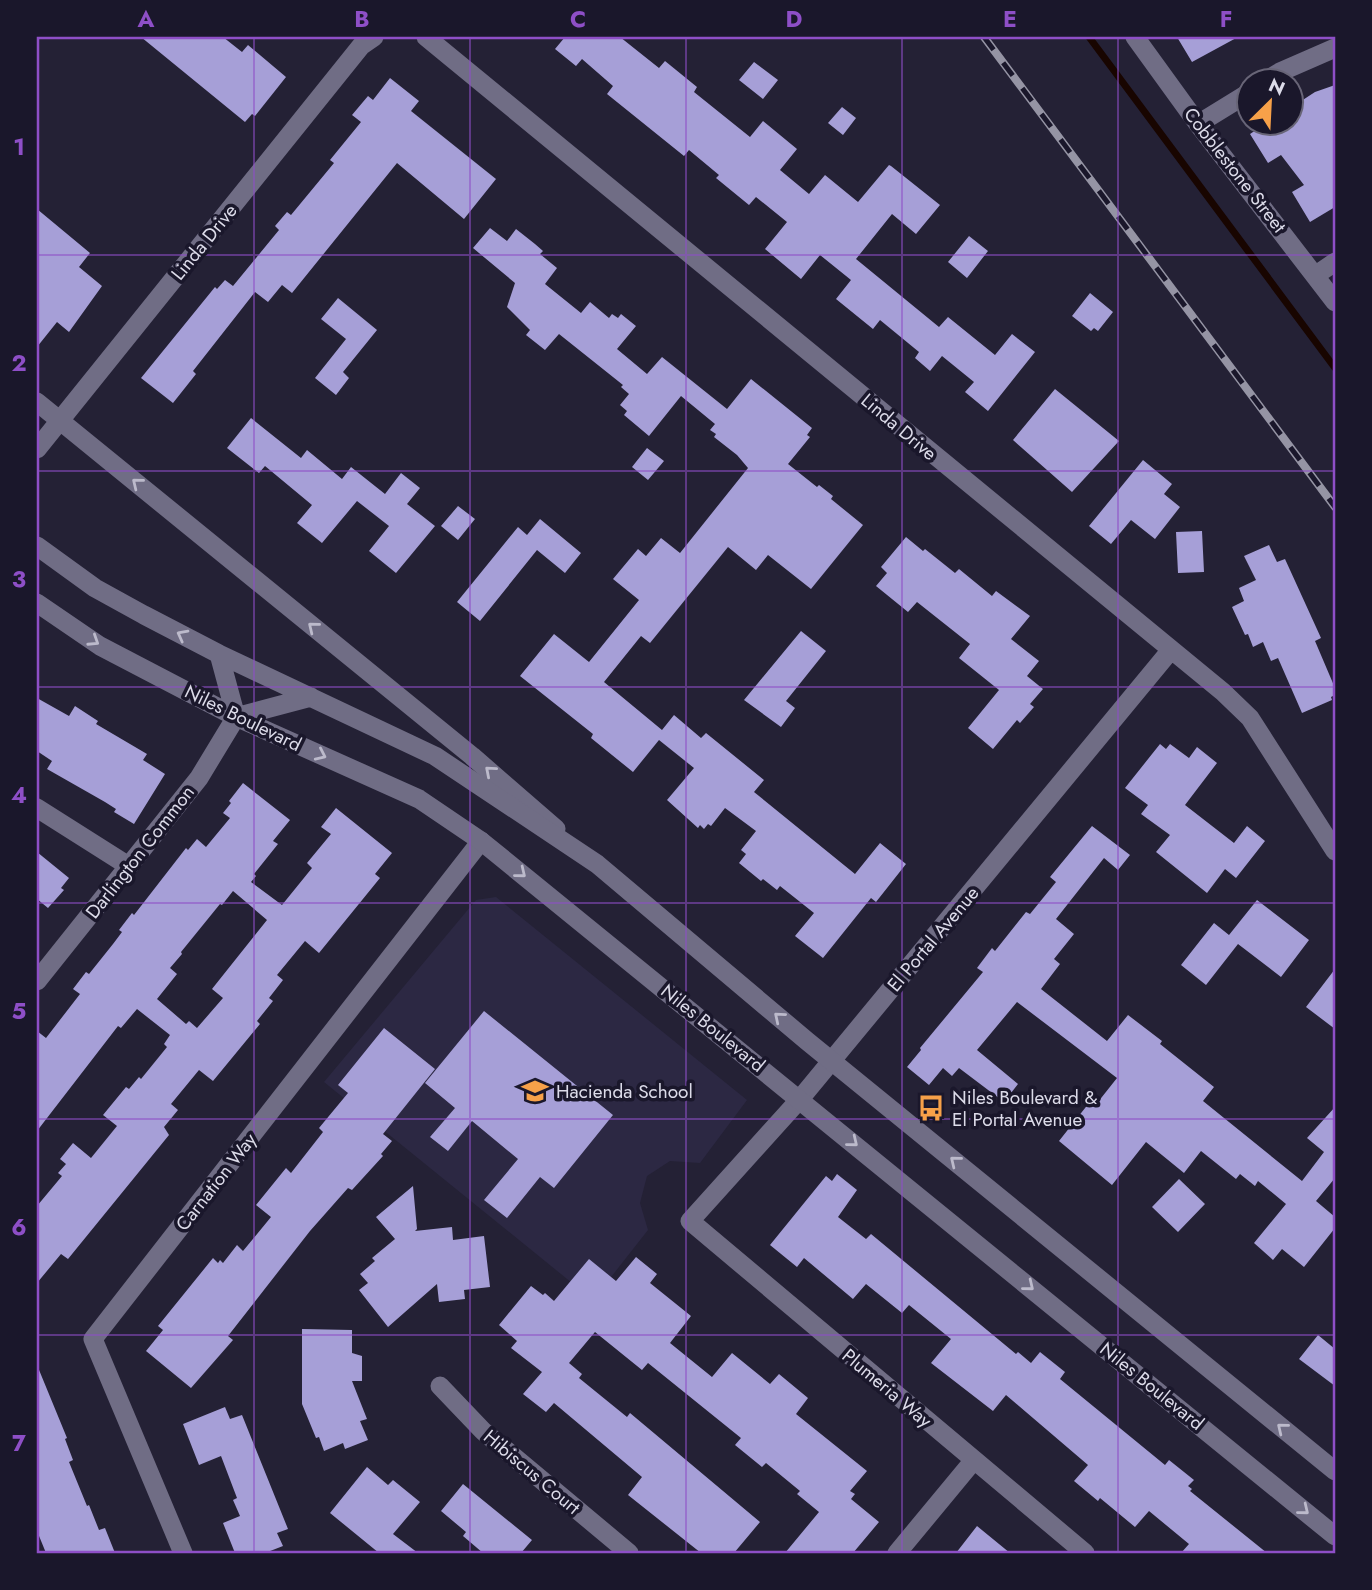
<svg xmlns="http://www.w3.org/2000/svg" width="1372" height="1590" viewBox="0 0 1372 1590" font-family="Jost,sans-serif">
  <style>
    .built { fill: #2c2843 }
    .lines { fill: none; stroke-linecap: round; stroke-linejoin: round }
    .stream { stroke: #180500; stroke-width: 7 }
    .building { fill: #a69fd7; fill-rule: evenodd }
    .minor { stroke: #706d85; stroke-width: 19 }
    .secondary { stroke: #706d85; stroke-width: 19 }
    .rail-casing { stroke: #9594a4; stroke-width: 8 }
    .rail { stroke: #1a172b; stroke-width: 5; stroke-dasharray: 16; stroke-linecap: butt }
    .oneway { stroke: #bcbacb }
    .grid { fill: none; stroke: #8e4fc7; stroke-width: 2; stroke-opacity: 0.55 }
    .labels { text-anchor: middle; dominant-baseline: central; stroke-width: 7; stroke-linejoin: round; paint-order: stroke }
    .street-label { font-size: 19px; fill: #dcdbe9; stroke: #1a172b }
    .poi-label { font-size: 19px; fill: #dcdbe9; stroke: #1a172b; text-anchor: start }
    .neatline { fill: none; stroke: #8e4fc7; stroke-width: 2.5 }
    .grid-label { font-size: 23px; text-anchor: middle; font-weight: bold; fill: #8e4fc7 }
  </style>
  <rect width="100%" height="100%" fill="#242135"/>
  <path class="built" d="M496,897L747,1100L700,1163L670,1161L647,1176L640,1203L648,1230L593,1300L324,1082L476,900Z"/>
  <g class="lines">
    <path class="stream" d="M1089,37L1335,368"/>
  </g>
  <path class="building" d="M141,37H223L242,52L248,45L286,77L255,116L252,114L245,122Z
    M565,37H620L659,68L665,61L697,87L694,92L750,137L763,121L797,149L780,170L809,194L825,175L858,202L889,165L891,166L940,205L916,234L892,214L856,259L939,327L948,317L995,355L1012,334L1035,352L988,411L965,392L974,382L942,356L930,371L915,358L919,352L880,320L873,329L836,299L851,280L820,255L801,279L765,249L787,222L756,197L749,205L716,178L719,175L689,150L684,156L607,94L613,86L582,59L576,66L555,49Z
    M1177,37H1238L1192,62Z
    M754,62L778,80L763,99L739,80Z
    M390,78L419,101L411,111L496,179L464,219L397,163L292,293L282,285L268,302L255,292L193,371L196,374L173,403L141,378L215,287L217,289L225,280L233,286L279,230L275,226L287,212L291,215L334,163L330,160L361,122L352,115L368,96L373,100Z
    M1335,85V207L1310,222L1292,192L1304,185L1281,155L1268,163L1250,134L1268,122H1292V107L1315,92Z
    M842,107L856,118L843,135L828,123Z
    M37,209L90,253L79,267L102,286L69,332L57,322L37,347Z
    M490,228L507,241L516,229L535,244L543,251L540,254L557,268L545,284L581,313L590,302L609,318L612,314L618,318L621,314L636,326L617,349L647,374L662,357L727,409L751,379L812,428L807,435L810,437L788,464L817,487L819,485L833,496L831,499L863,525L811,589L768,555L756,570L728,547L650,643L641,636L604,682L662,730L674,715L701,738L706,733L764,780L754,792L855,874L880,843L906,864L876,902L871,898L823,958L795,936L814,913L780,886L777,890L763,879L761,881L739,863L746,854L741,850L756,831L725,808L711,826L708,824L704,829L700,825L698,828L667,800L694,768L659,740L633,772L591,738L593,734L520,676L554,634L589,662L639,600L613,579L638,549L646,556L661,538L680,553L748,468L737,455L714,437L716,434L710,430L715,424L681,396L649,436L624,415L627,411L620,405L629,394L621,387L623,385L559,334L545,350L526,335L530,330L507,307L515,283L473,248Z
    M969,236L988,251L967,278L948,262Z
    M1090,293L1113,312L1098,331L1094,328L1091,331L1072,316Z
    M338,298L377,330L343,372L349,378L336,395L315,378L346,339L321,319Z
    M1055,389L1119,441L1072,492L1013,440Z
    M251,418L301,458L307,450L342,479L351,467L385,494L401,473L420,488L407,504L435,526L396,573L369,551L389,526L357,501L322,543L297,523L312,505L265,466L259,473L227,448Z
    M647,448L664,461L648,480L632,467Z
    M1143,460L1172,484L1164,494L1180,507L1155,539L1131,520L1111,544L1089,526Z
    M458,506L475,519L458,540L441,526Z
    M540,519L581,553L565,573L537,550L480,621L457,602L518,527L527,535Z
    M1202,531L1204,572L1178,573L1176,532Z
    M906,537L923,551L925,549L955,573L959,569L992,596L996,591L1030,616L1011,639L1039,661L1027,676L1043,689L1030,704L1034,707L1020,723L1017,720L993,749L968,728L999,690L959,658L970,644L917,602L908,612L876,586L887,573L881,567Z
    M1269,545L1277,562L1285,559L1321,638L1315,641L1335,688V695L1331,697L1332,700L1302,713L1278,658L1271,661L1263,642L1253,647L1248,634L1245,635L1232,607L1244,601L1239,588L1256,580L1244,556Z
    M801,631L826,651L786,701L795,708L781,727L744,700Z
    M37,698L69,716L75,706L98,721L96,724L147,754L143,760L165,774L134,824L114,812L116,809L105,802L47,769L52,761L37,751Z
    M1160,744L1166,749L1170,744L1189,758L1197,747L1217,763L1185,805L1234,843L1247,826L1265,841L1236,878L1225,869L1207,893L1156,852L1170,835L1141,814L1148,805L1125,788Z
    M243,783L290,820L273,841L278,844L254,874L256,876L251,882L282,905L312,868L307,863L331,834L321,827L336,808L392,853L375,874L380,878L319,953L305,941L277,975L283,980L269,998L273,1001L257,1021L260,1024L213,1081L199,1070L171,1104L178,1110L164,1127L169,1135L68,1259L61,1254L37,1283V1206L62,1176L58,1173L66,1164L60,1159L73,1143L91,1158L117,1126L103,1115L126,1087L129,1089L139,1077L141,1079L167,1047L164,1044L170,1035L137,1009L121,1028L118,1026L37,1131V1031L46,1038L80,994L73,989L86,972L89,974L113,944L122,932L119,930L132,913L134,915L186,848L188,850L197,839L206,847L230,818L223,813L231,803L229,801ZM233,891L267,920L212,989L223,998L197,1028L189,1021L186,1024L157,999L177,974L170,968L182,954L181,952L220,904L222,905Z
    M1092,826L1130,855L1118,870L1104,858L1056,919L1074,934L1054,959L1060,964L1041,989L1107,1041L1128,1015L1162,1041L1160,1044L1214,1087L1203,1101L1302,1181L1324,1152L1307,1138L1335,1107V1178L1316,1201L1335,1217V1228L1304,1267L1282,1249L1273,1260L1254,1243L1286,1204L1258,1181L1255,1186L1240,1174L1236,1179L1201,1151L1184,1173L1146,1142L1112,1185L1059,1141L1089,1103L1094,1107L1117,1078L1017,1002L977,1050L1018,1084L1004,1102L959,1068L952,1076L943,1068L929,1085L907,1067L921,1050L920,1048L983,972L977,968L992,948L995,951L1026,912L1030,914L1056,882L1050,877Z
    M37,852L69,878L61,888L64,890L48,908L37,899Z
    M1257,900L1309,940L1281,977L1238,944L1206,985L1181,965L1214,923L1229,935Z
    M1335,969V1029L1306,1007Z
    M484,1011L613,1115L554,1188L540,1177L507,1218L484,1200L518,1159L472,1121L448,1151L430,1137L455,1108L425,1083Z
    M384,1028L435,1069L383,1134L392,1141L381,1154L383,1156L352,1190L348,1188L310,1231L228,1336L233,1340L191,1388L146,1351L163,1330L158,1326L213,1258L218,1263L220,1260L223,1263L237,1245L243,1251L271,1217L256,1205L286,1168L291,1173L323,1132L319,1128L348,1093L338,1085Z
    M837,1174L857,1190L838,1217L866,1239L871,1234L1016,1354L1018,1352L1031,1363L1040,1352L1065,1372L1060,1379L1165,1465L1169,1460L1194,1480L1188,1486L1192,1489L1190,1491L1267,1553H1181L1189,1544L1149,1511L1135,1527L1100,1498L1098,1501L1074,1481L1088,1465L1006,1395L993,1411L931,1363L951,1339L909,1305L902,1313L866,1284L853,1299L804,1258L797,1267L770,1245L826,1176L832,1181Z
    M1179,1179L1205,1204L1178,1232L1152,1207Z
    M413,1186L417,1229L415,1231L452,1227L453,1240L484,1236L490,1287L464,1290L465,1299L439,1302L437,1284L388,1327L359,1290L368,1283L360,1274L375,1261L372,1258L395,1239L376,1217Z
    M636,1257L657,1274L650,1283L691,1316L670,1343L712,1377L732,1353L770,1384L779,1374L808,1398L796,1414L867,1471L850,1491L855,1494L851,1499L879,1522L853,1553H785L819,1512L797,1494L800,1491L766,1463L762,1467L735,1445L741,1438L648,1363L642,1370L595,1332L569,1363L582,1374L579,1378L627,1417L630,1413L760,1522L734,1553H701L628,1495L642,1477L554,1403L546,1412L523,1394L542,1372L511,1348L517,1341L499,1325L531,1286L543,1295L545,1293L554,1301L589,1259L616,1281Z
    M302,1329L352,1330V1353L362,1356V1381H352L367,1419L360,1421L368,1440L345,1449L343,1443L324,1451L319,1437L316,1438L302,1404Z
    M1318,1335L1335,1349V1386L1299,1359Z
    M37,1365L67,1438L65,1439L73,1460L69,1462L87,1506L89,1505L99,1530L105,1528L115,1553H46L37,1531Z
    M225,1407L230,1419L242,1415L288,1529L277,1533L283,1546L265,1553H235L223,1523L240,1516L233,1500L237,1498L221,1456L199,1465L183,1424Z
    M367,1467L388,1485L393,1480L420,1502L393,1534L418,1553H379L330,1513Z
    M463,1484L532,1540L521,1553H483L463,1536L466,1532L441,1511Z
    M977,1526L1010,1553H956Z"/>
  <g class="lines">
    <path class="minor" d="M426,37L1223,692L1250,718L1335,851
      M1135,37L1198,124L1335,302
      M1267,80L1280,72L1335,48
      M1198,124L1250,92
      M1316,275L1335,262
      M37,402L472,756L556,829
      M37,449L361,46L374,37
      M37,808L127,865
      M37,981L199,778L236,717
      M440,1386L483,1431L629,1553
      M183,1553L93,1339L481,841
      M897,1553L974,1460
      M1085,1553L690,1221L800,1099L1170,651"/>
    <path class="secondary" d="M37,546L95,588L144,615L219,654L435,756L597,864L807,1041L1335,1471
      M37,603L100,646L236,717L419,799L481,841L1335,1536
      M219,654L236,717
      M236,717L311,697"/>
    <g class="rail-casing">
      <path id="rail" d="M984,37L1335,507"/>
    </g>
    <use href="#rail" class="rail"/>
  </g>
  <defs><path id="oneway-chevron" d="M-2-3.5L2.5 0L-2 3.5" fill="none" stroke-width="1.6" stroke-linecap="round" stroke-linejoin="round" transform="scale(1.75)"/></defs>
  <g class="oneway">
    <use href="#oneway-chevron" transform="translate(137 483) rotate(-141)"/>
    <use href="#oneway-chevron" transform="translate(313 627) rotate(-141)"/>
    <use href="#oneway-chevron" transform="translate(182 635) rotate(-152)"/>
    <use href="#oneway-chevron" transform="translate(94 641) rotate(33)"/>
    <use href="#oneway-chevron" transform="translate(321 755) rotate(25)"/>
    <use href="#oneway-chevron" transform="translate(490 771) rotate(-139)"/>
    <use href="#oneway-chevron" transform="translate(521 873) rotate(39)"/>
    <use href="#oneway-chevron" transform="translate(779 1017) rotate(-140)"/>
    <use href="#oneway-chevron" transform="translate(853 1142) rotate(39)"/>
    <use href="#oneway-chevron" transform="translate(955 1161) rotate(-141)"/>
    <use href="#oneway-chevron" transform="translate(1029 1286) rotate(39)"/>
    <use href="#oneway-chevron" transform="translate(1282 1428) rotate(-141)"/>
    <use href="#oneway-chevron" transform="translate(1304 1510) rotate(39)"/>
  </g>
  <path class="grid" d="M254,37V1553M470,37V1553M686,37V1553M902,37V1553M1118,37V1553M37,255H1335M37,471H1335M37,687H1335M37,903H1335M37,1119H1335M37,1335H1335"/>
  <defs>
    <g id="school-bare" transform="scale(2.1)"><path d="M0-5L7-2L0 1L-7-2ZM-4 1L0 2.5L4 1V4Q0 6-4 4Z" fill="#f7a149" stroke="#1a172b" stroke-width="2.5" paint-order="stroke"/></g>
    <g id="bus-bare" transform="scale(2.1)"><path d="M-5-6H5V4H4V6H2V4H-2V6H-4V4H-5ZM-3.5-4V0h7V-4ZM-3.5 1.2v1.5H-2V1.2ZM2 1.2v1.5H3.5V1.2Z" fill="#f7a149" stroke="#1a172b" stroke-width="2.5" paint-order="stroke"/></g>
  </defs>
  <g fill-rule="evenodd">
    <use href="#school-bare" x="535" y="1091"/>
    <use href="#bus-bare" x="931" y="1108"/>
  </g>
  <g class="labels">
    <g class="street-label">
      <text transform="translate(1235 170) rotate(52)">Cobblestone Street</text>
      <text transform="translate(204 242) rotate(-51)">Linda Drive</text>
      <text transform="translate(899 427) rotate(40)">Linda Drive</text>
      <text transform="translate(243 718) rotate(26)">Niles Boulevard</text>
      <text transform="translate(140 852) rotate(-52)">Darlington Common</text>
      <text transform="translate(933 939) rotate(-50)">El Portal Avenue</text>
      <text transform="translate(713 1028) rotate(39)">Niles Boulevard</text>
      <text transform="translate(216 1182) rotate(-52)">Carnation Way</text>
      <text transform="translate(1152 1386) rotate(39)">Niles Boulevard</text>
      <text transform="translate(887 1388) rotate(40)">Plumeria Way</text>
      <text transform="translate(532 1472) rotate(40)">Hibiscus Court</text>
    </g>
    <g class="poi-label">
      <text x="556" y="1091">Hacienda School</text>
      <text x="952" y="1097">Niles Boulevard &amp;<tspan x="952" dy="22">El Portal Avenue</tspan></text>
    </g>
  </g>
  <rect width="1372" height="1590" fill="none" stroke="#1a172b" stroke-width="77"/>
  <g transform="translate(1270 102) rotate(24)"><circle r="33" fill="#1a172b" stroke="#686577" stroke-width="2"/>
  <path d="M0-5L12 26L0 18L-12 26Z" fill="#f7a149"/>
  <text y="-10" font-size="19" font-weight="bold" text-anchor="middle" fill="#dcdbe9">N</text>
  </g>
  <rect x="38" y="38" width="1296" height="1514" class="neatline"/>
  <g class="grid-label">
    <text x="146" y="27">A</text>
    <text x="362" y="27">B</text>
    <text x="578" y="27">C</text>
    <text x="794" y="27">D</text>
    <text x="1010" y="27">E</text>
    <text x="1226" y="27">F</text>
    <text x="19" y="155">1</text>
    <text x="19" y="371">2</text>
    <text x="19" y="587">3</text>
    <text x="19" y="803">4</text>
    <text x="19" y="1019">5</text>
    <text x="19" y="1235">6</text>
    <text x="19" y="1451">7</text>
  </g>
</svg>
